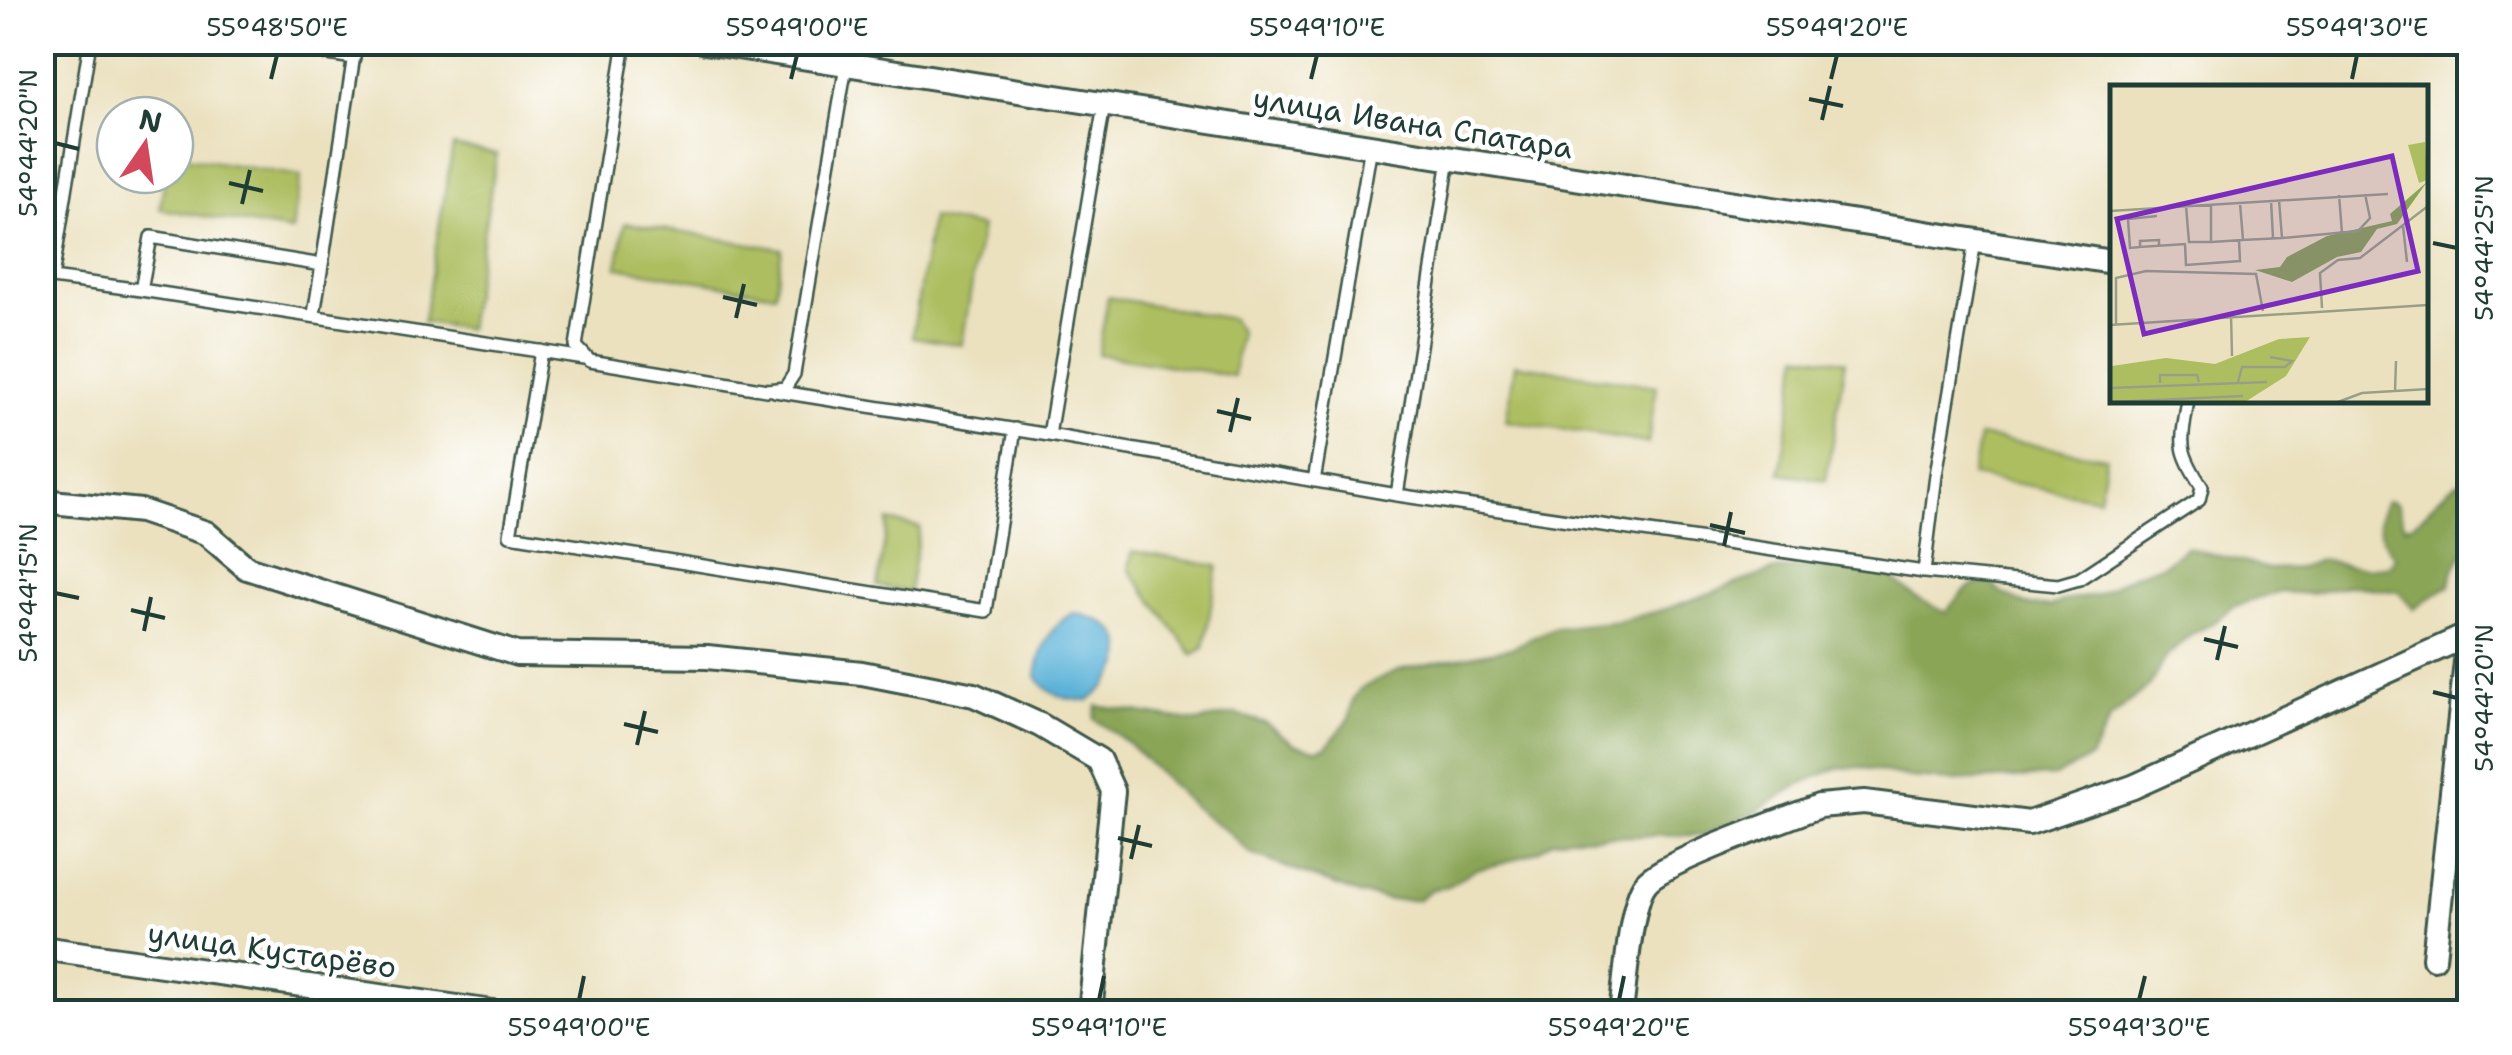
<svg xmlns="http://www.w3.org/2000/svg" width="2512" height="1055" viewBox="0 0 2512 1055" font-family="'Shantell Sans',sans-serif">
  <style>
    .green { fill: #adbe61; stroke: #667e4a; stroke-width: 2.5 }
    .forest { fill: #8aa557; stroke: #547146; stroke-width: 2.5 }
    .water { fill: #5bb2d8; stroke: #3d7886; stroke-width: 2.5 }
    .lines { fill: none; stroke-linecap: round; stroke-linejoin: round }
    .service-casing { stroke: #3e5649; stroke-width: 16 }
    .minor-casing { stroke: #3e5649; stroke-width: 28 }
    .service { stroke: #fff; stroke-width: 11 }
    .minor { stroke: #fff; stroke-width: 22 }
    .ticks { fill: none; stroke: #1f3d34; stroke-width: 4 }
    .labels { text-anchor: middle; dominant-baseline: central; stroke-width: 9; stroke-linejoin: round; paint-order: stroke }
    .street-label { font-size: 30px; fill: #1f3d34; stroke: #fff }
    .inset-road { fill: none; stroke: #999f87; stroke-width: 2.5 }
    .view { fill: #7b2cbf; fill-opacity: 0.15; stroke: #7b2cbf; stroke-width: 5 }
    .inset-edge { fill: none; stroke: #1f3d34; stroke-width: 5 }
    .neatline { fill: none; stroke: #1f3d34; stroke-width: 4 }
    .ticks-label { font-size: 25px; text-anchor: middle; fill: #1f3d34 }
  </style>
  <rect width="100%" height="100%" fill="#fff"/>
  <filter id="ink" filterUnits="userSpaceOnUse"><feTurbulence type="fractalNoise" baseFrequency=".01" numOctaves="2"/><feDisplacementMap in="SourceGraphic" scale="20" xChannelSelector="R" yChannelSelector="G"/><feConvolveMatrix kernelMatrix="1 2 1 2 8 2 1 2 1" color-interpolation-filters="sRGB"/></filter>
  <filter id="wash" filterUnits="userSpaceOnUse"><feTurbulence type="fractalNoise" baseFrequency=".0048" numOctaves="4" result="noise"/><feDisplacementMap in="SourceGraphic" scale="40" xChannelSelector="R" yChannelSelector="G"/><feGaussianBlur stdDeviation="2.25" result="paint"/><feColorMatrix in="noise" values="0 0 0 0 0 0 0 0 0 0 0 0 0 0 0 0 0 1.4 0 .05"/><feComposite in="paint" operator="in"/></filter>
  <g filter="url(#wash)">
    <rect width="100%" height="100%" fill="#ebe1bf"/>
    <path class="green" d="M453,146L497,154L467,329L423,322Z
      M175,155L301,176L292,231L160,209L165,175H175Z
      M931,218L981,227L962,345L912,337Z
      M625,223L782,249L775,294L617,267Z
      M1108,297L1232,319L1240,331L1233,376L1098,354Z
      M1799,354L1845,361L1826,480L1780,473Z
      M1515,364L1657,386L1648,443L1506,421Z
      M1979,436L2106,457L2099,498L1972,476Z
      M888,521L920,527L909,592L877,586Z
      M1132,551L1218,566L1204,648L1193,655L1129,569Z"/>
    <path class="forest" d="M2469,479V542L2452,573L2450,585L2414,609L2399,592L2349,585L2311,594L2281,592L2234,606L2215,622L2190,635L2164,659L2150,685L2111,718L2090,758L2055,776L1952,781L1911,778L1859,767L1837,768L1800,784L1759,810L1704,835L1569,837L1551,841L1540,850L1505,863L1475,869L1448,886L1430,890L1417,900H1390L1359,894L1250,854L1228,832L1196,809L1127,742L1094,719L1097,706L1197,722L1235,714L1265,723L1295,744L1317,749L1327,746L1349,719L1353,699L1360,689L1398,670L1511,648L1553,628L1620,621L1666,609L1772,571L1813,566L1862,569L1890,576L1916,598L1946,612C1960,595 1967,583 1990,582L2000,592L2026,605L2051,607L2063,601L2097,595L2133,575L2163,565L2186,547L2269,569L2297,568L2320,560L2366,568L2389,566L2395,558C2382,538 2371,526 2386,502L2392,501L2397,505L2405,527C2433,516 2436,487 2469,479Z"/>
    <path class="water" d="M1074,613C1139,626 1134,665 1089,701C1066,700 1048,697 1036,675C1041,648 1049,625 1074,613Z"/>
  </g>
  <g filter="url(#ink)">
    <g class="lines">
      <g class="service-casing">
        <path id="service" d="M90,42L52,278L141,290
          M250,42L354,58
          M625,42L576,346L590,361L767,390L785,388L794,374L846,65
          M1104,105L1049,435L1397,495L1924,572L2058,585L2079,579L2199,500L2202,487C2177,448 2181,445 2188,400
          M322,265L356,42
          M314,314L322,265L151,237L141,290L584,358
          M541,351L510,535L986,611L1015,429
          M775,391L1049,435
          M1314,481L1371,146
          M1397,495L1449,159
          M1924,572L1936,475L1975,241"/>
      </g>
      <g class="minor-casing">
        <path id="minor" d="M705,42L2112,262
          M42,501L141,511L206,533L247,568L517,654L707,657L862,673L974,695L1040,725L1099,760L1113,791L1090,1012
          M42,948L493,1012
          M2434,958L2469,634
          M1621,1012C1625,985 1630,904 1645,884C1659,863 1789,818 1819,806L1864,802L2029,823L2133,787L2470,634"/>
      </g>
      <use href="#service" class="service"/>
      <use href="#minor" class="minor"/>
    </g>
  </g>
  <path class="ticks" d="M271,79L277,55M791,79L797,55M1311,79L1317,55M1831,79L1837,55M2352,79L2357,55M1809,99L1843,106M1822,120L1830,86M55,143L79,149M229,183L263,191M242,204L250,170M2433,243L2457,248M723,297L757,305M736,318L744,284M1217,411L1251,419M1230,432L1238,398M1710,525L1745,533M1724,546L1731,512M55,593L79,598M131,610L165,618M144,631L151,597M2204,639L2238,647M2217,660L2225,626M2433,692L2457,698M624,724L658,732M637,745L645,711M1118,838L1152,846M1131,859L1139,825M579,1000L584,976M1099,1000L1104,976M1619,1000L1624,976M2139,1000L2145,976"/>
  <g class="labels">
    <g class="street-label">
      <text transform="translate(1413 123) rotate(9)">улица Ивана Спатара</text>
      <text transform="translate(272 950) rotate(8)">улица Кустарёво</text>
    </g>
  </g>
  <g transform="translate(2110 85)">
    <rect width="318" height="318" fill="#ebe1bf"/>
    <path d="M315,57L317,95L309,98L298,60ZM200,252L176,291L135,317H0L2,281L56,273L105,279L169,254Z" fill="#adbe61"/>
    <path d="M317,97L287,139L267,144L251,167L227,172L182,197L145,185L170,182L177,172L217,151L282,136L280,129Z" fill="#8aa557"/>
    <path class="inset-road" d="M229,110L232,148M161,115L163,153M169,115L172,153M130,118L133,155L172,153L248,146L260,133L255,109M76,121L79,157H101V120M0,126L278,109M293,141L297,177M102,157L132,155M75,159L76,180L130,176L129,155M49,160V155L30,156V162L76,159M30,162L20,163L18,134L47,131M212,223L210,188L228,175L250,173L318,121M121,229L122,271M6,239V193L36,186L146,189L153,226M0,240L318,220M128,297L132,282H175L182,276L160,272M50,298V290H87L89,297M0,303L157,297M285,306L286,276M1,317L133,311M228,317L252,308L318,304"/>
    <path class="view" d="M282,71L308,186L34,249L7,134Z"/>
    <rect width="318" height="318" class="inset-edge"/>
  </g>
  <rect width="2512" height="1055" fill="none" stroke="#fff" stroke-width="110"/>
  <g transform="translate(145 145) rotate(13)"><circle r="48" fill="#ffffff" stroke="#a5b1ae" stroke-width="2.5"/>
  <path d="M0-8L18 38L0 25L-18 38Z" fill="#d1495b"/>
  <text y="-15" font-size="28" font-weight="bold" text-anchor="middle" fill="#1f3d34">N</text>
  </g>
  <rect x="55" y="55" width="2402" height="945" class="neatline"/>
  <g class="ticks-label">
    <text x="277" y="36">55°48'50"E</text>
    <text x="797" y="36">55°49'00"E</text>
    <text x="1317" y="36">55°49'10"E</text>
    <text x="1837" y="36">55°49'20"E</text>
    <text x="2357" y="36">55°49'30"E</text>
    <text transform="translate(28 143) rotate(-90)" y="9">54°44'20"N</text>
    <text transform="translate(2484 248) rotate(-90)" y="9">54°44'25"N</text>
    <text transform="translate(28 593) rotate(-90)" y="9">54°44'15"N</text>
    <text transform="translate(2484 698) rotate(-90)" y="9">54°44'20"N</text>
    <text x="579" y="1036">55°49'00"E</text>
    <text x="1099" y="1036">55°49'10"E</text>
    <text x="1619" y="1036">55°49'20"E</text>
    <text x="2139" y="1036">55°49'30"E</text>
  </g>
</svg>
